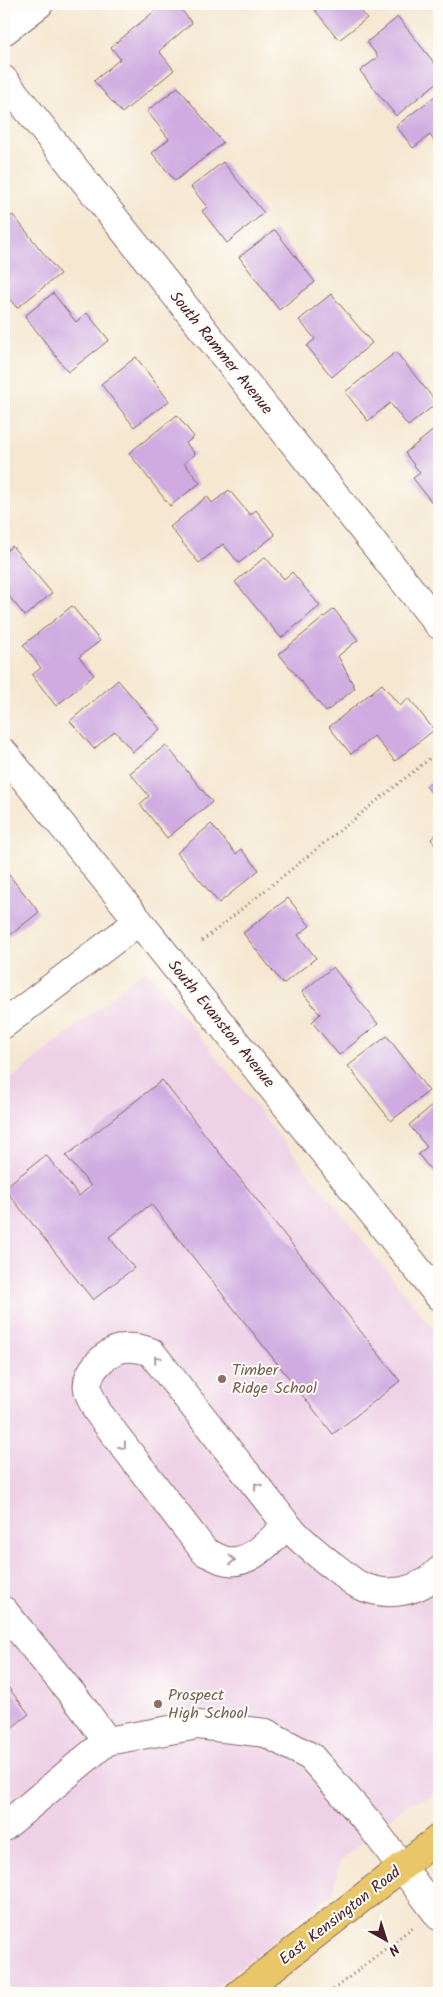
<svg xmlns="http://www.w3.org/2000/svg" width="443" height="1997" viewBox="0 0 443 1997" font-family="Kalam,sans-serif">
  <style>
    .built { fill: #eed0e7 }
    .building { fill: #cfabe1 }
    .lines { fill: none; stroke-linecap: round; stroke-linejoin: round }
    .minor-casing { stroke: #866565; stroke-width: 30 }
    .major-casing { stroke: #866565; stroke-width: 30 }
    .path { stroke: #866565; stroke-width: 3; stroke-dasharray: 1 4; stroke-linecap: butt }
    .minor { stroke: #fff; stroke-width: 28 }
    .major { stroke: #e9c769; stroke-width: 28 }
    .oneway { stroke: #ae9aa0 }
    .education-dot { fill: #8d6e63; stroke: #fdfcf7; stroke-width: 2 }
    .labels { text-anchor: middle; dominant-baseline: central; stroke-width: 4; stroke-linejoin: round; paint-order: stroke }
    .street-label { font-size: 16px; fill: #4a1f2b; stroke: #fdfcf7 }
    .education-label { font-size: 16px; fill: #785e54; stroke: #fdfcf7; text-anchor: start }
  </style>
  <rect width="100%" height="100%" fill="#fdfcf7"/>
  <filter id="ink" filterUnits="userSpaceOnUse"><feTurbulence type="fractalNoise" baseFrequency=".02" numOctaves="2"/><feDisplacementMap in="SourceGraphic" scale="10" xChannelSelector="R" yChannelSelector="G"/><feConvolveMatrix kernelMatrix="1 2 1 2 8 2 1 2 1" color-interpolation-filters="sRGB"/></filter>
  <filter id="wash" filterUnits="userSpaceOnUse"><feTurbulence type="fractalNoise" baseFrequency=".0096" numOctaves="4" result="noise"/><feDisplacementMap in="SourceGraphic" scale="20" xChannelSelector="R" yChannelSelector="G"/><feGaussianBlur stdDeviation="1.12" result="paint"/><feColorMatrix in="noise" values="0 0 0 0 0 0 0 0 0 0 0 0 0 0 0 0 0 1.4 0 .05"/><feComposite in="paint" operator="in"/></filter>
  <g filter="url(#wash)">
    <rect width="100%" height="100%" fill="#f5e7d0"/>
    <path class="built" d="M146,969L439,1336V1790L431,1797L407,1804L340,1862L333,1893L208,1993H4V1085Z"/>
    <g id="blocks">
      <path class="building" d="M163,4H177L192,23L159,51L174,70L122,113L94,81L120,59L111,47Z
        M310,4H355L367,18L339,40Z
        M398,17L439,69V81L396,116L360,71L378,57L367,42Z
        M178,87L223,143L175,181L152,153L169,139L147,111Z
        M439,93V148L430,135L413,148L396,126Z
        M223,162L264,213L227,243L202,211L207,207L191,187Z
        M13,215L60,274L17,308L4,292V223Z
        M275,230L315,282L279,310L239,257Z
        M53,293L76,322L87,313L109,340L68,372L25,316Z
        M331,294L372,343L332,377L307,346L315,339L299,320Z
        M396,352L437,403L408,426L390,403L368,421L345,392Z
        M136,357L169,401L134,427L101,384Z
        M177,415L194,437L186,443L195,454L184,463L200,483L170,506L129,453Z
        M435,429L439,435V508L437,509L413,478L420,473L405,453Z
        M229,490L250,515L256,510L275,535L239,563L223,544L199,563L170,527L207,496L212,503Z
        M4,518L10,525L4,530Z
        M12,546L52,593L25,616L8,595L4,598V553Z
        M265,557L284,579L292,572L320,606L281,638L235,582Z
        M72,606L100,641L79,657L94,675L56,706L32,675L41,668L23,645Z
        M334,609L358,640L338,656L355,688L326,712L279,654Z
        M118,680L160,729L133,752L115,731L94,749L70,721Z
        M382,684L400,706L409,698L434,730L395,761L374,736L351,754L329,727Z
        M166,745L212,802L167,838L140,804L149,796L130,773Z
        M439,776V804L426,786Z
        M211,824L236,854L241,849L259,870L219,903L177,853Z
        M439,832V850L431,839Z
        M9,875L39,912L4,940V879Z
        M288,898L310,926L298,935L316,958L283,984L243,933Z
        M333,967L378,1024L339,1055L312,1022L320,1014L302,992Z
        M387,1036L429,1091L391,1121L348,1066Z
        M162,1080L400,1381L333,1434L151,1204L109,1237L134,1268L93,1300L4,1188L46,1155L79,1196L91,1186L66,1156Z
        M439,1100V1180L418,1154L427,1147L409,1125Z
        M4,1682L29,1714L4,1734Z"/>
    </g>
  </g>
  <g filter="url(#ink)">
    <use href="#blocks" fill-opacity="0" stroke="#866565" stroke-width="1"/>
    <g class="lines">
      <g class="minor-casing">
        <path id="minor" d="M4,31L39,4
          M4,80L439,625
          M4,753L439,1296
          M4,1024L139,921
          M287,1525C271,1540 248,1568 223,1560C217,1558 211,1554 205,1552L97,1411C94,1404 89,1396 88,1389C85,1371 107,1351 124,1348C133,1347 143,1349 151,1352L287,1525C301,1541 316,1553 333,1566C342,1572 351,1582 361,1586C389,1598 419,1592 439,1571
          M4,1611L81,1705L107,1741
          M4,1827L107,1741L198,1725L266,1733L311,1757L368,1822L439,1916"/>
      </g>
      <g class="major-casing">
        <path id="major" d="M240,1993L439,1838"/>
      </g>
      <path class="path" d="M202,941L439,751
        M329,1993L413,1927"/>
      <use href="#minor" class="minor"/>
      <use href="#major" class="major"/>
    </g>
    <defs><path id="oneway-chevron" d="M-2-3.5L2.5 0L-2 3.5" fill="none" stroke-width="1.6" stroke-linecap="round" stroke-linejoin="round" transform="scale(1.25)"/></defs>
    <g class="oneway">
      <use href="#oneway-chevron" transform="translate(157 1359) rotate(-130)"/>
      <use href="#oneway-chevron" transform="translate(123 1446) rotate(52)"/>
      <use href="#oneway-chevron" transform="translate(257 1486) rotate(-128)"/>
      <use href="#oneway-chevron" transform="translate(232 1560) rotate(1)"/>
    </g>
  </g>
  <g class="education-dot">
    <circle cx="222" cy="1379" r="5"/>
    <circle cx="158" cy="1704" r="5"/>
  </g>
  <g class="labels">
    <g class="street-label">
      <text transform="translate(221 353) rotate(51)">South Rammer Avenue</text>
      <text transform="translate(221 1024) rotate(51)">South Evanston Avenue</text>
      <text transform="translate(340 1916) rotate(-38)">East Kensington Road</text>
    </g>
    <g class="education-label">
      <text x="232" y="1370">Timber<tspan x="232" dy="18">Ridge School</tspan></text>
      <text x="168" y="1695">Prospect<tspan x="168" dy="18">High School</tspan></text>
    </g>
  </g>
  <rect width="443" height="1997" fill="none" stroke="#fdfcf7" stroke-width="20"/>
  <g transform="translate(386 1940) rotate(141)" stroke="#fdfcf7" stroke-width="4" paint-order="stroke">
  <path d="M0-4L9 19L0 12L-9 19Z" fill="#4a1f2b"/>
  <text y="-8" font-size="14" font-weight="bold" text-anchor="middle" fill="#4a1f2b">N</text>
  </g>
</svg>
